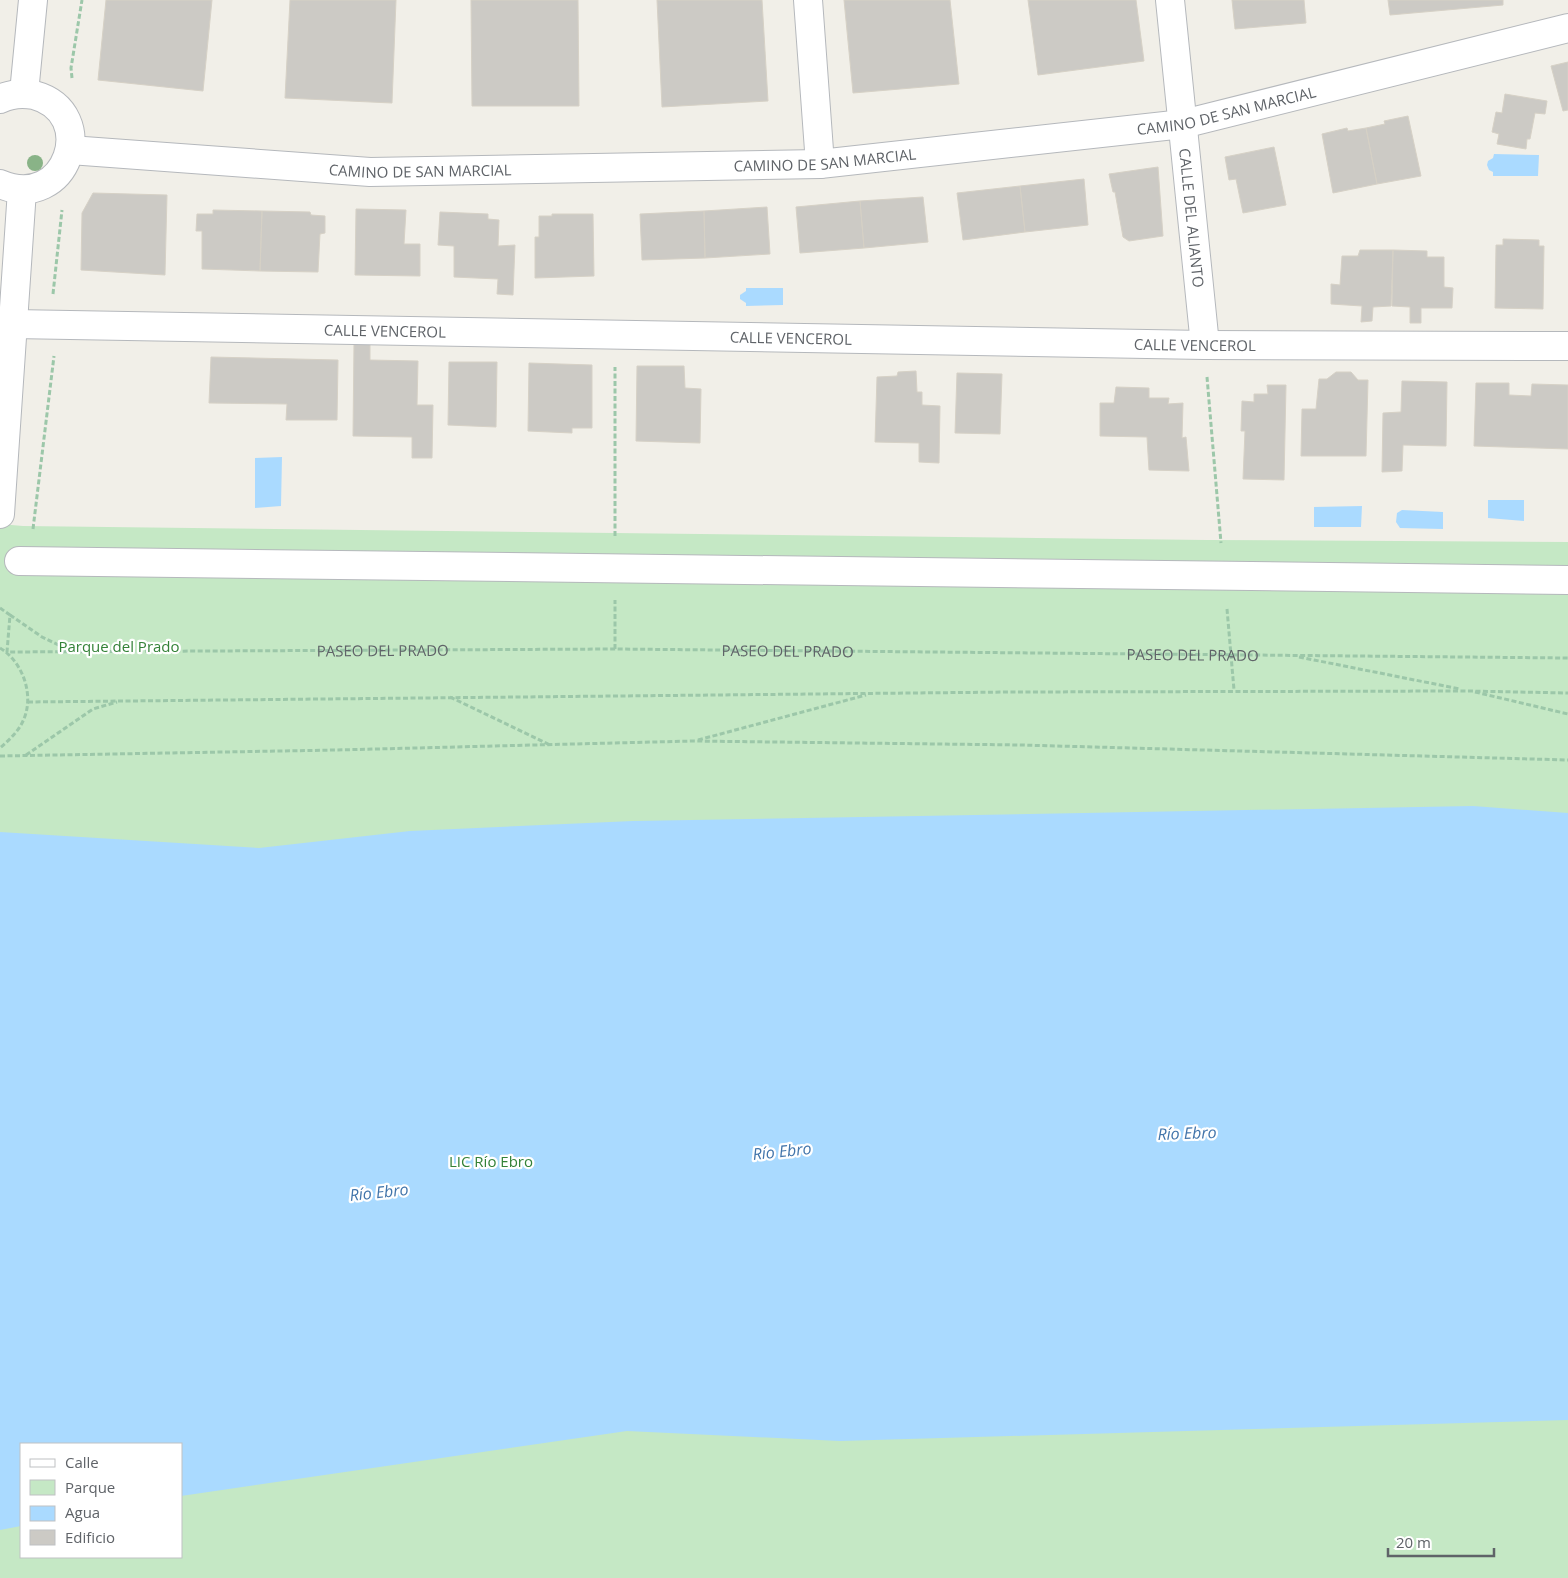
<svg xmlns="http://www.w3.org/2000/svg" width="1568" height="1578" viewBox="0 0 1568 1578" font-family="'Open Sans',sans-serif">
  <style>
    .green { fill: #c5e8c5; fill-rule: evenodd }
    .water { fill: #aadaff }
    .building { fill: #cccac5; stroke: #d6d1c6 }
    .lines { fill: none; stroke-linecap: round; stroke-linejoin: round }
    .street-casing { stroke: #b5b8bc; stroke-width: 30 }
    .path { stroke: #9cc7a9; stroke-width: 3; stroke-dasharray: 5 2.5; stroke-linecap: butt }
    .street { stroke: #fff; stroke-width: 28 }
    .tree { fill: #89b387 }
    .labels { text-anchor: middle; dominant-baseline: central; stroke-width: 4.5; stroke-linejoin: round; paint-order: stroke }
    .street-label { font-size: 15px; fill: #5f6368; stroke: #fff }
    .park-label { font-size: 15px; fill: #348238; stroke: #fff }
    .water-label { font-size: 16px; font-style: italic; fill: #4174aa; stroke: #fff }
  </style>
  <rect width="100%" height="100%" fill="#f1efe8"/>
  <path class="green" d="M0,524L23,526L1207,540L1568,542V1578H0ZM21,1444H181V1557H21Z"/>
  <path class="water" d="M1494,154L1539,155L1538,176H1493V172L1489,170L1487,165L1488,161L1493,158Z
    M746,288H783V305L746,306V303L740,299V295L746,291Z
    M282,457L281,506L255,508V458Z
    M1488,500H1524V521L1488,518Z
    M1362,506L1361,527H1314V507Z
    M1402,510L1443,512V529L1400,528L1396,522L1397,513Z
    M1473,806L1568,813V1420L840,1441L627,1431L181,1496V1444H21V1526L0,1530V832L259,848L410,831L633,821Z"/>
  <path class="building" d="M106,0H212L203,91L98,80Z
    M290,0H396L392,103L285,98Z
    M471,0H578L579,106H472Z
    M657,0H762L768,101L662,107Z
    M844,0H950L959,84L853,93Z
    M1028,0H1136L1144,61L1038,75Z
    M1232,0H1304L1306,23L1235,29Z
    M1388,0H1503V5L1390,15Z
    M1568,62V110L1563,111L1551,66Z
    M1505,94L1547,101L1545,114L1535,113L1530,139H1527L1526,149L1497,144L1499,134L1492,132L1496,112L1502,113Z
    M1408,116L1421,176L1377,184L1366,128L1385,124L1384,121Z
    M1347,128L1348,131L1366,128L1377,184L1333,193L1322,134Z
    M1274,147L1286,205L1243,213L1236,179L1229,180L1225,157Z
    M1158,167L1163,236L1129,241L1123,237L1115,192H1113L1109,174Z
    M1084,179L1088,225L1025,232L1020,186Z
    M1020,186L1025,232L963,240L957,193Z
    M93,193L167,195L165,275L81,270L82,213Z
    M923,197L928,242L864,248L860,201Z
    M860,201L864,248L800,253L796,207Z
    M767,207L770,254L705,258L704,211Z
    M356,209L406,210L404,244H420V276L355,275Z
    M213,210L262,211L260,271L202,269V231H196L197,214H213Z
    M262,211L310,212L311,215L325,216V233L320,234L318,272L260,271Z
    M704,211L705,258L642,260L640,214Z
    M440,212L488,214V219L499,220L498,246L515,245L513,295L497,294L498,279L454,277V246L438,245Z
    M552,214H593L594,276L535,278V237H539V216H552Z
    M1503,239L1539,240V246H1544L1543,309L1495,308L1496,245H1503Z
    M1360,250H1393L1391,306L1373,307L1372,321L1361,322L1362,306L1331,304V284L1340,285L1342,256H1358Z
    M1393,250L1427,251V257H1444V287L1453,288L1452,308H1421V323H1410V307L1392,306Z
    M354,343L370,344V360L418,361L417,405H433L432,458H412V437L353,436Z
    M211,357L338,360L337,420H286L287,404L209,403Z
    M449,362H497L496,427L448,425Z
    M529,363L592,365V428H572V433L528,431Z
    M637,366H684L685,388L701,389L700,443L636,441Z
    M916,371L917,392H922V405L940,406L939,463L919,462V443L875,442L877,377L897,376L898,372Z
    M1336,372H1351L1358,380H1368L1366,456H1301L1302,409H1316L1319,379H1327Z
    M957,373L1002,374L1000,434L955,433Z
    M1402,381L1447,382L1446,446L1403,445L1402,471L1382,472L1383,413L1401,412Z
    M1476,383H1509V395L1531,396L1532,384L1568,385V449L1474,446Z
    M1267,385H1286L1284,480L1243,479L1245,431H1241L1242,401L1254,402V394H1268Z
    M1116,387L1149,388V398H1169L1168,404L1183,403L1182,438L1186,437L1189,471L1149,470L1147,437L1100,436V403H1114Z"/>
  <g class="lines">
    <g class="street-casing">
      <g id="street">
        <path d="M808,0L820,164"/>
        <path id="s2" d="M1170,0L1205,345"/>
        <path d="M24,93L33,0"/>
        <path d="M0,99C10,94 23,93 34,95C101,113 67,213 0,184"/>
        <path id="s3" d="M70,150L370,172L820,164L1183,124L1568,28"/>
        <path id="s4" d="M13,324L1205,345L1568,346"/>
        <path d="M0,514L22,190"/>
        <path d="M19,561L1568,580"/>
      </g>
    </g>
    <g class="path">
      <path d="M72,78L71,68L82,0"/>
      <path d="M53,294L62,210"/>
      <path d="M1207,377L1221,543"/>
      <path d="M33,529L54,356"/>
      <path d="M615,536V367"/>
      <path id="s1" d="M0,608L10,615L7,652L615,649L1568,658"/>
      <path d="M1227,609L1234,690"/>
      <path d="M10,615L42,637L69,650"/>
      <path d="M0,648C23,662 35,696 23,721C18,732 9,740 0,748"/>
      <path d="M615,649V600"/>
      <path d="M1299,657L1460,689"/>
      <path d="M1475,692L1568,714"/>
      <path d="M450,697L550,745"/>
      <path d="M28,702L1010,692L1468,691L1568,693"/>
      <path d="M698,740L866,695"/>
      <path d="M26,755L93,709L117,702"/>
      <path d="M0,756L336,750L693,741L1021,745L1568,760"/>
    </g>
    <use href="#street" class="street"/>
  </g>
  <circle class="tree" cx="35" cy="163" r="8"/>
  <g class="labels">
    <g class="street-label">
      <text stroke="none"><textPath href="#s3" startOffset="1161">CAMINO DE SAN MARCIAL</textPath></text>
      <text stroke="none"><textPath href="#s3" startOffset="756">CAMINO DE SAN MARCIAL</textPath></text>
      <text stroke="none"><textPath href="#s3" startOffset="351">CAMINO DE SAN MARCIAL</textPath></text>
      <text stroke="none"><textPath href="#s2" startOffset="219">CALLE DEL ALIANTO</textPath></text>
      <text stroke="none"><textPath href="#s4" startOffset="372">CALLE VENCEROL</textPath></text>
      <text stroke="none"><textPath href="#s4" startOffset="778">CALLE VENCEROL</textPath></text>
      <text stroke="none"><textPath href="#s4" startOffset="1182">CALLE VENCEROL</textPath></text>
      <text stroke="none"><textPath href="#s1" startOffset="425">PASEO DEL PRADO</textPath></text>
      <text stroke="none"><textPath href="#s1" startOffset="830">PASEO DEL PRADO</textPath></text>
      <text stroke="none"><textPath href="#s1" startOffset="1235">PASEO DEL PRADO</textPath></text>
    </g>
    <g class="park-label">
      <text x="119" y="646">Parque del Prado</text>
      <text x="491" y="1161">LIC Río Ebro</text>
    </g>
    <g class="water-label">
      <text transform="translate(1187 1133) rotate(-2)">Río Ebro</text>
      <text transform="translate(782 1151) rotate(-6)">Río Ebro</text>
      <text transform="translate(379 1192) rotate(-6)">Río Ebro</text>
    </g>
  </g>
  <rect x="20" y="1443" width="162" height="115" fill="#ffffff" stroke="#bfc1c3"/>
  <rect x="30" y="1459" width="25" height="8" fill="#ffffff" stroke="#bfc1c3"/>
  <text x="65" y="1468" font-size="15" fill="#5f6368">Calle</text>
  <rect x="30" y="1480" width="25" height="15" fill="#c5e8c5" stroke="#bfc1c3"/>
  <text x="65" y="1493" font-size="15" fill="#5f6368">Parque</text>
  <rect x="30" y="1506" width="25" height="15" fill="#aadaff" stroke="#bfc1c3"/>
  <text x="65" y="1518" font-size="15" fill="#5f6368">Agua</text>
  <rect x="30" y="1530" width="25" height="15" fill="#cccac5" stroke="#bfc1c3"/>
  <text x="65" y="1543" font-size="15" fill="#5f6368">Edificio</text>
  <path d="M1388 1548v8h106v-8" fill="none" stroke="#5f6368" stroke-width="2.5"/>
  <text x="1396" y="1548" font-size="15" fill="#5f6368" stroke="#ffffff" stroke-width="4" paint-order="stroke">20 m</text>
</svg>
